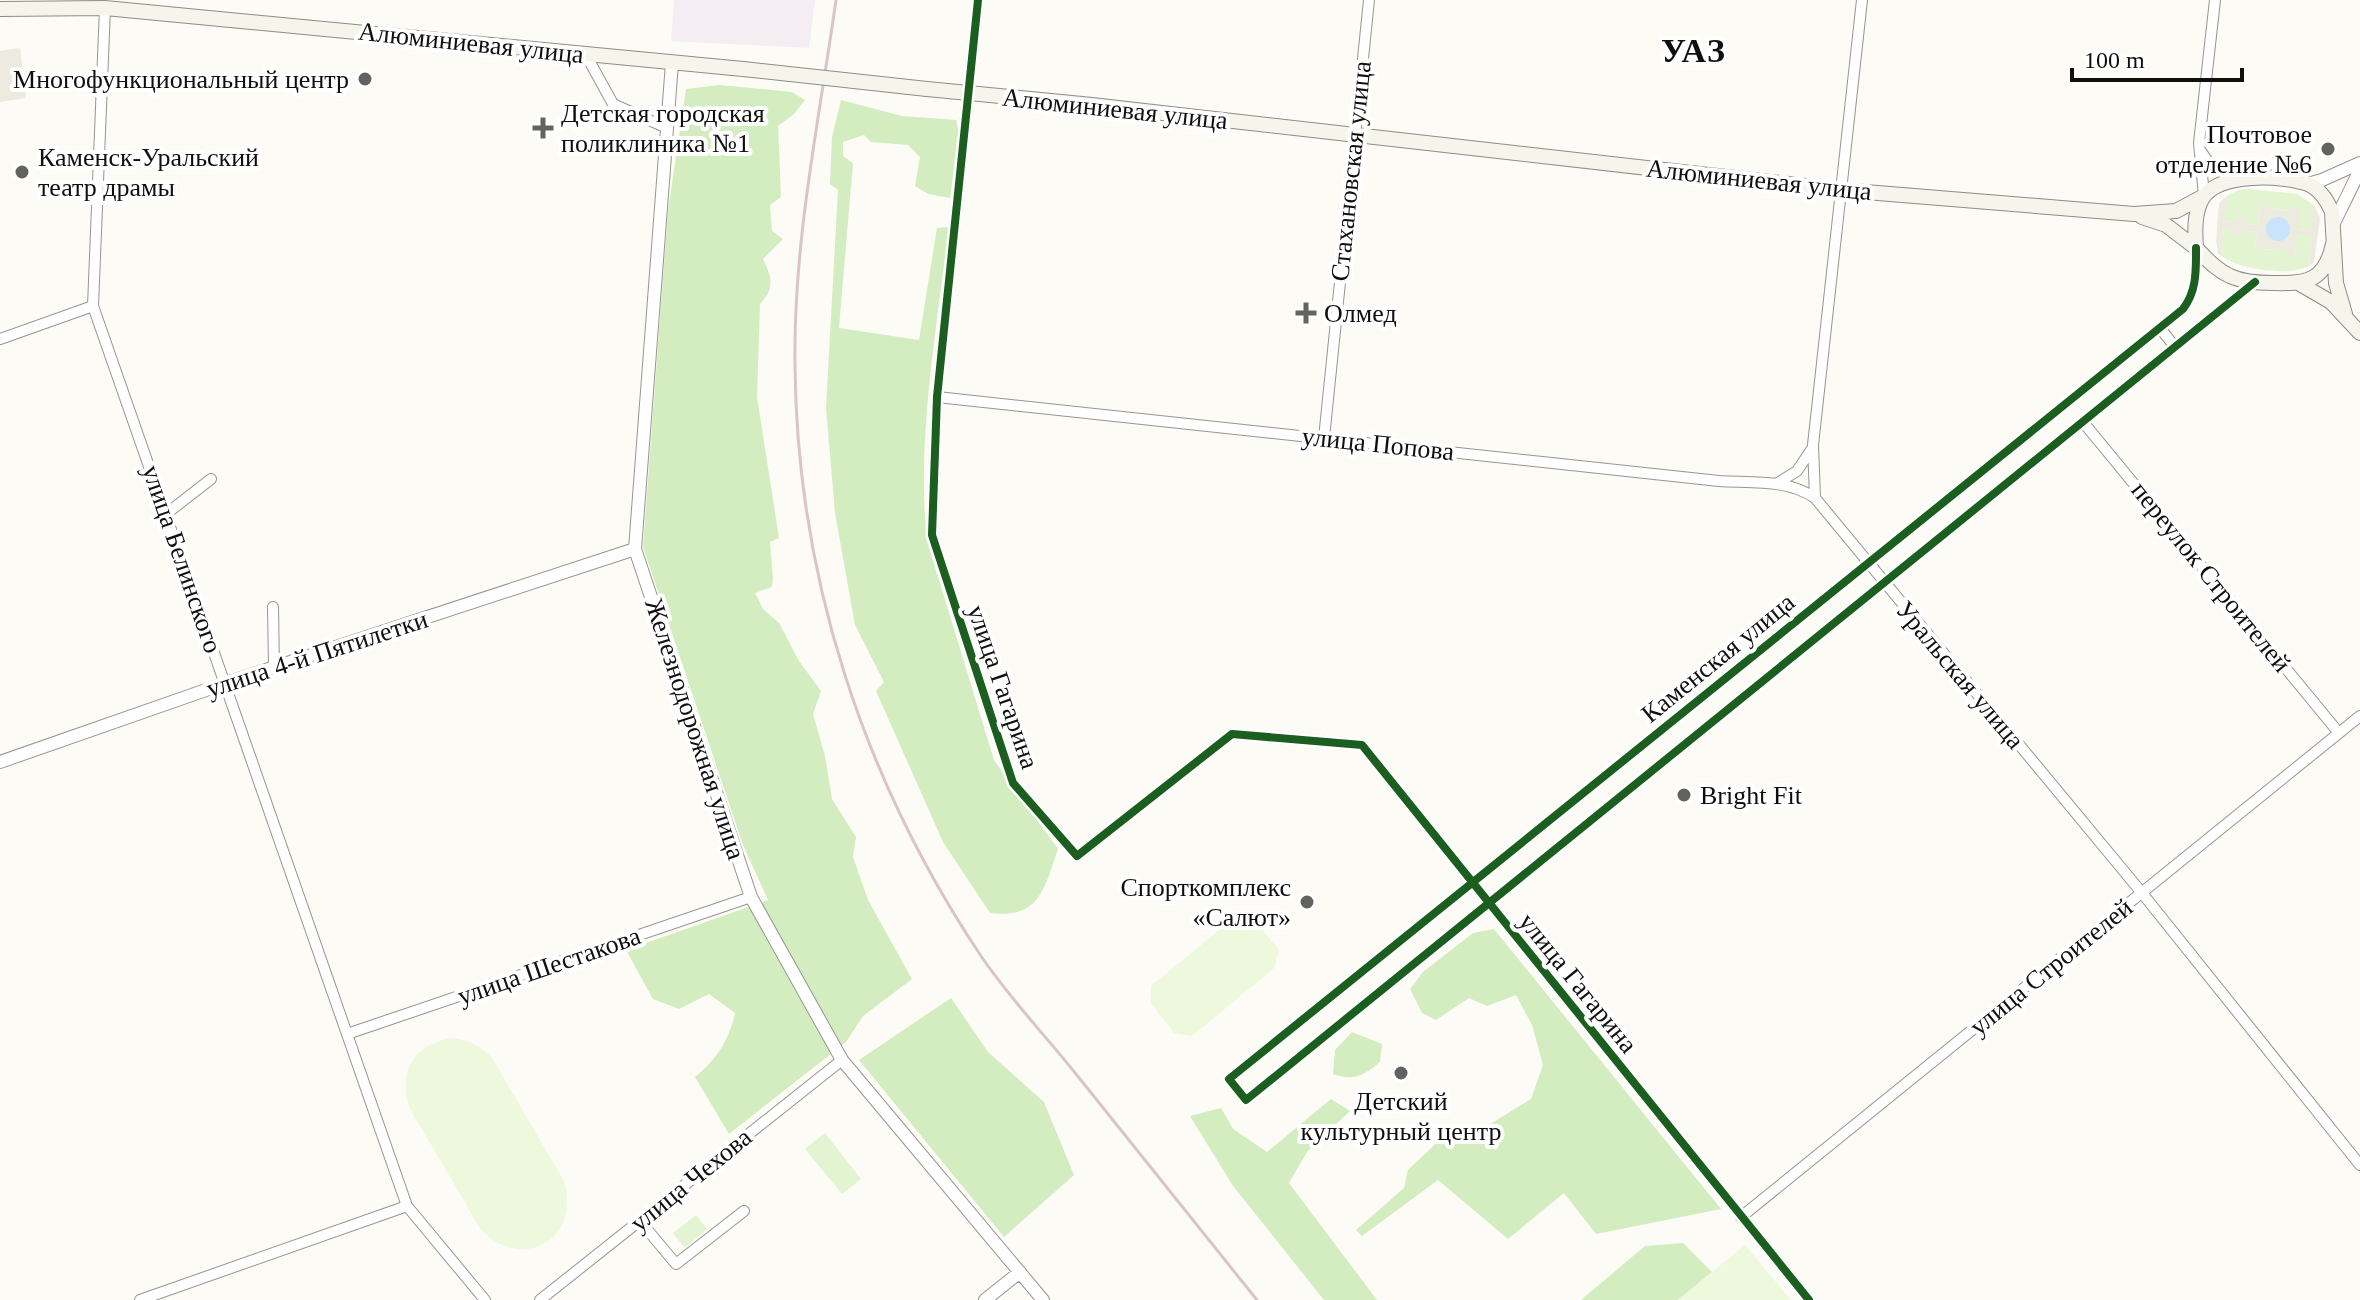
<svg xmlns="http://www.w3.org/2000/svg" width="2360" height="1300" viewBox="0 0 2360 1300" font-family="'Times New Roman',serif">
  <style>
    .industrial { fill: #f4eef2 }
    .green { fill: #e3f4d2 }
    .forest { fill: #d3edc0 }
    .pitch { fill: #eef8dd }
    .plaza { fill: #edebdf }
    .water { fill: #c7e4fa }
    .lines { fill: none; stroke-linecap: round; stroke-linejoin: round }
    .minor-casing { stroke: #969593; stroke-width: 12 }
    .tertiary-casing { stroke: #969593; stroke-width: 14 }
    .secondary-casing { stroke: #8c8c89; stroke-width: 16 }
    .minor { stroke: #fffefe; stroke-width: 10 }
    .tertiary { stroke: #fffefe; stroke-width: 12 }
    .secondary { stroke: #f5f5eb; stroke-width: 14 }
    .rail { stroke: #dac5c3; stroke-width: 3 }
    .secondary-bridge-casing { stroke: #8c8c89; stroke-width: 16; stroke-linecap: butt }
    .secondary-bridge { stroke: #f5f5eb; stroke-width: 14 }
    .cycleway-casing { stroke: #fff; stroke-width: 13 }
    .cycleway { stroke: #1b5e20; stroke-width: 8 }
    .poi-dot { fill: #626260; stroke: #fff; stroke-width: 3 }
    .labels { text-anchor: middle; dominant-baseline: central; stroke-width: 8; stroke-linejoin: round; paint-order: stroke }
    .street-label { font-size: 26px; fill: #0f0f0f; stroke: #fff }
    .poi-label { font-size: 26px; fill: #0f0f0f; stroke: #fff; text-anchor: start }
    .district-label { font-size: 34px; font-weight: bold; letter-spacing: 2px; fill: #0f0f0f; stroke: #fff }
  </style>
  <rect width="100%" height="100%" fill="#fcfbf5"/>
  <path class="industrial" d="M674,0H815L809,48L671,41Z"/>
  <path class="green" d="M2249,189L2297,194L2314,205L2312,231L2298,229L2290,211L2269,209V205H2260L2258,225L2224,221L2227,196L2238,190Z
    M2224,229L2257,232L2255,249L2285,250L2295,254L2297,235L2311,236L2309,266C2287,277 2240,269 2221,256Z
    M825,1133L861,1179L842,1194L805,1149Z
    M696,1215L707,1229L685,1248L673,1233Z"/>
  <path class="forest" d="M719,85L792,92L805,100L794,114L778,126L781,197L770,205L772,231L783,239L763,259C772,278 775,288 760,304L757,397L779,538L770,542L773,579L772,587L755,593L763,609L779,623L799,661L821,691L813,714L825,756L832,799L856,837L853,857L868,900L912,979L863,1016L846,1042L729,1134L695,1077C716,1060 729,1041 735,1013L709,994L679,1009L653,999L626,950L768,900L743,845L643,547L668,211L686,89Z
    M841,100L902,116L956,120L959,133L950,198L928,194L915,186L920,157L908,145L871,142L864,135L843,142V156L853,163L839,328L919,340L937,228L949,227C937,326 916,442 927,541L994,760L1058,849C1044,889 1040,919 990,913L943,842L876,691L884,682L855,625L835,513L826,408L838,190L830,184L832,137Z
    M1494,929L1721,1209L1596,1234L1564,1193L1508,1239L1438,1180L1362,1236L1356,1230L1404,1188L1408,1170L1450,1130L1479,1131L1531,1099L1543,1065L1532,1025L1516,995L1487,1006L1469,998L1436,1020L1422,1013L1410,989L1423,972L1473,933Z
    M951,998L988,1052L1044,1102L1074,1175L1004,1237L859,1060Z
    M1352,1032L1382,1044L1380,1062C1363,1076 1354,1081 1333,1074L1335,1050Z
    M1331,1099L1350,1111L1307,1152L1289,1183L1377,1300H1324L1233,1186L1190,1116L1221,1108L1233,1129L1267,1152Z
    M1683,1243L1712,1272L1678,1300H1581L1645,1246Z"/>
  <path class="pitch" d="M1235,917L1254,920L1279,950L1274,968L1192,1036L1174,1033L1151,1003V986Z
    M451,1038C469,1040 480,1045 492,1058L564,1181C581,1239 524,1273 481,1230L409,1107C399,1070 413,1046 451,1038Z
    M1745,1245L1791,1300H1678Z"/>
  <path class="plaza" d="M20,48L26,98L0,102V51Z
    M2227,196L2225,221L2232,222L2241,217L2249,224L2258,225L2260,205H2269V209L2289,211L2290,208L2300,209L2298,229L2311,231L2314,205L2320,218L2314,262L2309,266L2311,236L2297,235L2295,254L2285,253V250L2255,249L2257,232L2248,231L2239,236L2231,230L2224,229L2221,256L2218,254L2216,241L2219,203Z"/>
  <path class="water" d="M2266 229a12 12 0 1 1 24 0a12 12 0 1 1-24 0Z"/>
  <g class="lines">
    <g class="minor-casing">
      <path id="minor" d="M978,0L937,397L932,535L1013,783L1077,856L1232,734L1362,745L1809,1300
        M1862,0L1813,445L1815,498L2142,893L2360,1165
        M105,8L93,306L407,1206L485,1300
        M586,55L613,104L667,128
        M2200,150L2211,166L2235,179
        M2204,196L2199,143L2215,0
        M2196,248C2196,270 2197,291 2183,309L1229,1079L1246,1100L2255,282
        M2160,328L2175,347
        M0,339L93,306
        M937,397L1719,481C1752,483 1788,479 1815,498
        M2083,422L2339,733
        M1324,438L1369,0
        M1776,484L1797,471L1811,450
        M166,514L211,479
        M273,607L274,668
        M347,1034L751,897
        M1741,1217L2360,716
        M640,1221L676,1264L744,1211
        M140,1300L407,1206
        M540,1300L842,1060"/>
    </g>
    <g class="tertiary-casing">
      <path id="tertiary" d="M672,63L635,549L751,897L842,1060L1043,1300
        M2307,184L2322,180L2360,163
        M2334,223L2360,170
        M0,762L226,683L635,549
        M985,1300L1020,1272"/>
    </g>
    <g class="secondary-casing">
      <path id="secondary" d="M0,9L105,8L743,69
        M927,89L1092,105L1841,190L2134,214L2176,211L2204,196
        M2142,217L2166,225L2196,248
        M2333,244C2325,281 2307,284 2273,283C2259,283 2243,282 2230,276C2216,270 2206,258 2196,248C2195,233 2194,213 2202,199C2218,172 2283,175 2308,184C2320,189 2327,200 2332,212L2336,283L2345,314
        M2300,284L2331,302L2360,333"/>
    </g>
    <use href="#minor" class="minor"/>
    <use href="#tertiary" class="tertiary"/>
    <use href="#secondary" class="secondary"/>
    <path class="rail" d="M836,0C819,121 793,243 795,366C797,578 864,781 981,956C1008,996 1042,1032 1072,1069C1133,1146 1195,1223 1257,1300"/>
    <g class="secondary-bridge-casing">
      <path id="secondary-bridge" d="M743,69L927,89"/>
    </g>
    <use href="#secondary-bridge" class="secondary-bridge"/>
    <g class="cycleway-casing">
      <path id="cycleway" d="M978,0L937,397L932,535L1013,783L1077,856L1232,734L1362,745L1809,1300
        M2196,248C2196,270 2197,291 2183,309L1229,1079L1246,1100L2255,282"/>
    </g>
    <use href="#cycleway" class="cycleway"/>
  </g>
  <g class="poi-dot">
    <circle cx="365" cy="79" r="8"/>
    <path d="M539 116h8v8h8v8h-8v8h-8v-8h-8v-8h8z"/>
    <circle cx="2328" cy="149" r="8"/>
    <circle cx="22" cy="172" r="8"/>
    <path d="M1302 301h8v8h8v8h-8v8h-8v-8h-8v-8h8z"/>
    <circle cx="1684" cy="795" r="8"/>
    <circle cx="1307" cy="902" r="8"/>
    <circle cx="1401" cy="1073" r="8"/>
  </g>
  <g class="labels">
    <g class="street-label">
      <text transform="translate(471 43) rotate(6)">Алюминиевая улица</text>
      <text transform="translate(1115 109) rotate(6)">Алюминиевая улица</text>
      <text transform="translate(1351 171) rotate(-84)">Стахановская улица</text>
      <text transform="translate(1759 180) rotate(6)">Алюминиевая улица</text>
      <text transform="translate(1378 444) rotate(6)">улица Попова</text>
      <text transform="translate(182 559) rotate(71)">улица Белинского</text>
      <text transform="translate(2211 577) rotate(51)">переулок Строителей</text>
      <text transform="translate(317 654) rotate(-18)">улица 4-й Пятилетки</text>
      <text transform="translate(1718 658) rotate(-39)">Каменская улица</text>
      <text transform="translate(1960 675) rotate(50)">Уральская улица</text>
      <text transform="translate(1003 687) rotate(71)">улица Гагарина</text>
      <text transform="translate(695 729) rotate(72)">Железнодорожная улица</text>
      <text transform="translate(549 966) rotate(-19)">улица Шестакова</text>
      <text transform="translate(2051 967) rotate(-39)">улица Строителей</text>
      <text transform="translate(1578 983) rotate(51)">улица Гагарина</text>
      <text transform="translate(691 1180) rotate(-39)">улица Чехова</text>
    </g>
    <g class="poi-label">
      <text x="349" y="79" text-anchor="end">Многофункциональный центр</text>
      <text x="561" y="113">Детская городская<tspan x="561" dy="30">поликлиника №1</tspan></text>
      <text x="2312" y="134" text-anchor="end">Почтовое<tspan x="2312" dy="30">отделение №6</tspan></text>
      <text x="38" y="157">Каменск-Уральский<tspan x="38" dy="30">театр драмы</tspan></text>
      <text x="1324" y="313">Олмед</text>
      <text x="1700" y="795">Bright Fit</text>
      <text x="1291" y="887" text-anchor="end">Спорткомплекс<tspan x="1291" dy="30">«Салют»</tspan></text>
      <text x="1401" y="1101" text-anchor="middle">Детский<tspan x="1401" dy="30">культурный центр</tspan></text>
    </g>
    <g class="district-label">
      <text x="1694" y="50">УАЗ</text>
    </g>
  </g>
  <path d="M2072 68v12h170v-12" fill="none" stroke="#0f0f0f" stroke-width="4"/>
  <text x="2084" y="68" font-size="24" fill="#0f0f0f" stroke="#ffffff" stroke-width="6" paint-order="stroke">100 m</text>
</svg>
